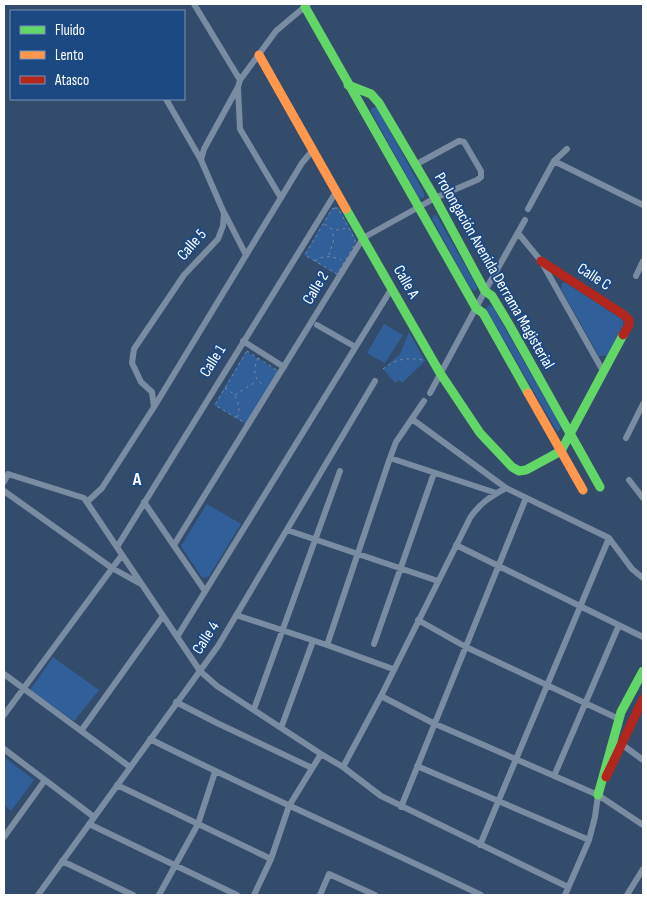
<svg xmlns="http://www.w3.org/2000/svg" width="647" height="899" viewBox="0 0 647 899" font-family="'Sofia Sans Condensed',sans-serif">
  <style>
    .green { fill: #315f9a }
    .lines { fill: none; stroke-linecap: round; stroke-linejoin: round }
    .path { stroke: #7a8ca2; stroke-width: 1; stroke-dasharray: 2.5 4; stroke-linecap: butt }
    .street { stroke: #7a8ca2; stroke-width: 6 }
    .fast { stroke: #63d668; stroke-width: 9 }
    .slow { stroke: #ff974d; stroke-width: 9 }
    .jam { stroke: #b3261e; stroke-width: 9 }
    .labels { text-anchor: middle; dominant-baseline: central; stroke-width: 4; stroke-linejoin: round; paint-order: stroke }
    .street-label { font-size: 16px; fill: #fff; stroke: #1d4983 }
    .neighbourhood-label { font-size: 18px; font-weight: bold; fill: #fff; stroke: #1d4983 }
  </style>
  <rect width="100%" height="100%" fill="#344c6c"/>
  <path class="green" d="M376,106L424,193V198H419L370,110Z
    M336,207L339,208L356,239L355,244L337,275L304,255L332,208Z
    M434,215L437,216L476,285L477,288L475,291L471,289L432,219Z
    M562,283H566L623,320V325L607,356H599L561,289Z
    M489,305L493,307L561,427L558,432L556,430L486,309Z
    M384,324L403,335L385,363L367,353Z
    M409,332L425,361L402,383L399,380L395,383L383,369L400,354Z
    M246,351L278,371L247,425L214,405Z
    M207,504L241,524L209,576L203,578L201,576L181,546Z
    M53,657L99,690L74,721L30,690Z
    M4,757L34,780L11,811L4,805Z"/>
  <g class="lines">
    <path class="path" d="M335,208H338L355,240V244L337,274L305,255L332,209Z
      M325,224C331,231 338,231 346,228
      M329,255L334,239L332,230
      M315,261C323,255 332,256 341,260
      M247,351L278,371L247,424L215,405Z
      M258,358C253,369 253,378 263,385
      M383,369C395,359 407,357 422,360
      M225,388C237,394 242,406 237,418
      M235,395L257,381"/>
    <path class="street" d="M194,4L240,80
      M238,88L240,129L281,198
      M166,99L201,160
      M554,161L643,205
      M528,209L554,161L567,149
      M225,214L246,255
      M518,233L541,261L603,371
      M636,276L643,261
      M317,325L352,345
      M243,341L284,367
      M430,393L485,291L525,220
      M154,407L302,163L312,151
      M412,419L506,488L609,538L632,569L643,578
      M626,438L643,404
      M390,458L496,493
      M629,480L643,498
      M4,482L8,474L84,498L200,671L217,686L321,754L343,767L381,796L568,887
      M4,491L112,568L139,583
      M87,502L102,488L154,407L152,392L141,382L132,363L134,349L184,275L218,239L223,226L224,213L201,160L204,149L238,87L240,80L276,31L308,4
      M144,502L205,591
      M287,530L438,581
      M174,545L363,238L435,198L477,180L481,177V171L464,142L459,141L415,165
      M456,545L643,637
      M117,547L336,192
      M236,615L327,645L393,669
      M418,620L466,647L619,719
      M177,637L392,288
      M374,644L434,473
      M327,645L390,458L396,442L424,401
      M4,674L130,767
      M381,696L433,723L598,795L643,825
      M176,702L217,723L312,768
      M254,709L340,471
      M4,715L122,555
      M281,728L313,641
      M81,731L163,616
      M150,739C259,794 372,842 481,895
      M620,743L643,760
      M4,749L94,817
      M417,766L589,840
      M343,767L381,696L470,518C479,504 491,496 506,488
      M554,776L619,625
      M117,785L271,859
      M401,807L526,498
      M89,824L237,895
      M4,837L45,780
      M480,845L609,538
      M62,861L133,895
      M38,895L218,646L375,381
      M159,895L198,824L215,772
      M254,895L271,859L289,806L321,754
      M320,895L329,874L375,895
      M565,895L589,840L595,817L598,795
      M627,895L643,869"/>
    <path class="fast" d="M305,7L476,308L483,313L528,393
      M348,85L371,94L379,103L435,198L485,291L492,296L510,326L600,487
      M346,209L440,373L480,433L512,467L519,471L526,470L561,451L623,335
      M598,795L621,712L643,671"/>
    <path class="slow" d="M259,55L346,209
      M528,393L583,490"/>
    <path class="jam" d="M541,261L624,315L629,320V325L623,335
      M606,777L643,699"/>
  </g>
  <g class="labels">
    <g class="street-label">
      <text transform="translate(192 245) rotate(-49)">Calle 5</text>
      <text transform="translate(494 271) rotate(60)">Prolongación Avenida Derrama Magisterial</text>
      <text transform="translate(594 277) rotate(33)">Calle C</text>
      <text transform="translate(406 282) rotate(60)">Calle A</text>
      <text transform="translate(316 288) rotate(-59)">Calle 2</text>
      <text transform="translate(213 361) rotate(-58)">Calle 1</text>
      <text transform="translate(206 638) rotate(-57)">Calle 4</text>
    </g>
    <g class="neighbourhood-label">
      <text x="137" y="479">A</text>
    </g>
  </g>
  <rect width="647" height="899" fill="none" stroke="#ffffff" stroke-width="10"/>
  <rect x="10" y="10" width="175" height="90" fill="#1d4983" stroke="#7792b5"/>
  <rect x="20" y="26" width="25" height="8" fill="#63d668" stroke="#7792b5"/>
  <text x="55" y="35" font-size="15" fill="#ffffff">Fluido</text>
  <rect x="20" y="51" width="25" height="8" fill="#ff974d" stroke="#7792b5"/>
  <text x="55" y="60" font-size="15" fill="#ffffff">Lento</text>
  <rect x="20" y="76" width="25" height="8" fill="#b3261e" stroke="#7792b5"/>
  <text x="55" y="85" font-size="15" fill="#ffffff">Atasco</text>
</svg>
